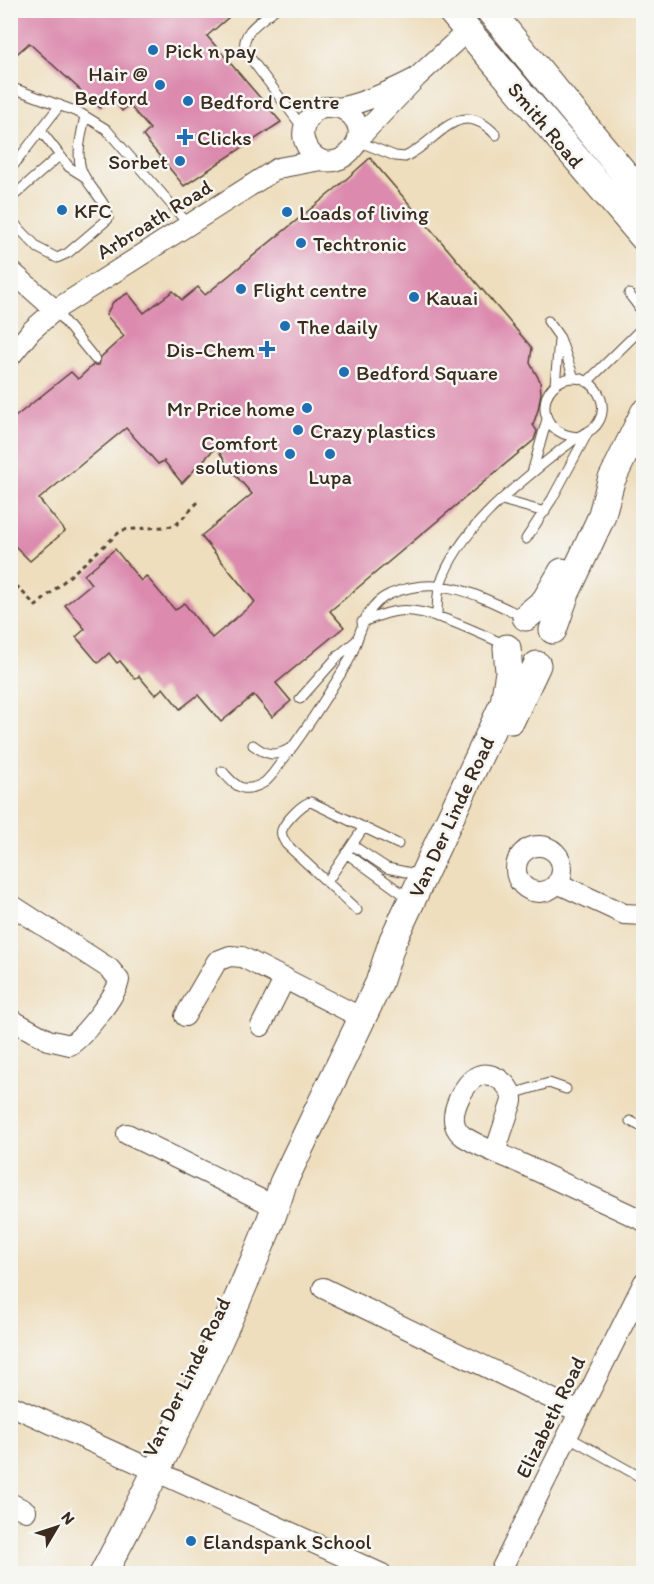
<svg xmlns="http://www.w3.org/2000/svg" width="654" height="1584" viewBox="0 0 654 1584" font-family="Itim,sans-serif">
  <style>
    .building { fill: #dc8aae }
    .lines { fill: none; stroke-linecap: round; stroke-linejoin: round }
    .service-casing { stroke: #564536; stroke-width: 11 }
    .minor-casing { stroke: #564536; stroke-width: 22 }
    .secondary-casing { stroke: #564536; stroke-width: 29 }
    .path { stroke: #564536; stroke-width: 3; stroke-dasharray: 4.5 4.5; stroke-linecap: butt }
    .service { stroke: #fff; stroke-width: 9 }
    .minor { stroke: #fff; stroke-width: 20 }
    .secondary { stroke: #fff; stroke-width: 27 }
    .poi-dot { fill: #1f6fb2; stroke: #f6f6f2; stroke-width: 2 }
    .labels { text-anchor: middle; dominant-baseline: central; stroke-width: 5; stroke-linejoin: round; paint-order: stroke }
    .poi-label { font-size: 21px; fill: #3b2a1e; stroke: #f6f6f2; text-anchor: start }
    .street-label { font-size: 21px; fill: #3b2a1e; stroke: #f6f6f2 }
  </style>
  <rect width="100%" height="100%" fill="#f6f6f2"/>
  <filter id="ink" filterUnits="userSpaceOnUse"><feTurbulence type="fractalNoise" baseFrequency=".0167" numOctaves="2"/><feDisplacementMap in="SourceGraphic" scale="12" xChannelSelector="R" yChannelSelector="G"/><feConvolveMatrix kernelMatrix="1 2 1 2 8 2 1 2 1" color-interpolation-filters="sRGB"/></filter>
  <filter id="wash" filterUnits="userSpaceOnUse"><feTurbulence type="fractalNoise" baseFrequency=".008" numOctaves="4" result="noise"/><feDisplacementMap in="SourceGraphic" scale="24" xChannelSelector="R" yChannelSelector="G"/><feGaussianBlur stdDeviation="1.35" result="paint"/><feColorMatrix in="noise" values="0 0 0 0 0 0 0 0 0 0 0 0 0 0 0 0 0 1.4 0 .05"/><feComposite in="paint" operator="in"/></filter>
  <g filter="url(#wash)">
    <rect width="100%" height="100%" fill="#eedebe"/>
    <g id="blocks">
      <path class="building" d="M10,10H237L207,36L281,122L184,186L143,136L150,129L129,105L122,111L111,97L100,108L29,43L10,60Z
        M370,158L532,348L530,363L540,381L541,393L538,410L533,425L537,431L534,440L330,611L344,627L276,683L291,701L272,717L254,695L221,722L198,695L180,709L163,688L155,695L139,676L135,679L120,661L117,663L109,653L98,663L76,637L85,629L65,605L91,584L84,575L115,549L141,581L146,576L175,610L184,603L212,638L255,602L201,536L252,494L230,469L216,447L182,483L164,461L158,464L126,428L39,499L65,531L30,561L10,541V421L71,372L78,379L93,365H99L101,357L124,336L106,315L113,302L128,293L144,313L173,291L182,300L198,287L205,295L334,190Z"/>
    </g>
  </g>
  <g filter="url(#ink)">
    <use href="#blocks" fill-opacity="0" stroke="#564536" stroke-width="1.5"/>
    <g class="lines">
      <g class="service-casing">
        <path id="service" d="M274,10C260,22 241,31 245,51L303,128
          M10,87L80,113L106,129L189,225
          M41,131L69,167L85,177
          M357,141L395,156L405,157C439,141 459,95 496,135
          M10,170L60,105
          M10,199L59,156
          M10,219L38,248L57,258L68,253L108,219C110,204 85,184 81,169C76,152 82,133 85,116
          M55,310L95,359
          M548,321L560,338L574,378
          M587,382L639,331C647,313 640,309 629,294
          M555,385L559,340
          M532,473L547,419
          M502,500L545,512
          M526,539L552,499L587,434
          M437,617C437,607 437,595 440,585C458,529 518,484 563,448C568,445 573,440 578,437C586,432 594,431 599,421C609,403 595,378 574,378C537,379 532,434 578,437
          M362,622C374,618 386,612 398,611C428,607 478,633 506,645
          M300,699L339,655L356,641
          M253,745C266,755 275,757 289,749
          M222,771C228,777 234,786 243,788C250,789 259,786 265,782C272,776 277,768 282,761C306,730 328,695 348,662C361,638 361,607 390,594C441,573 479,596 524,617
          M352,845L387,868L420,875
          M346,853L410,899
          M327,882L364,827
          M357,910L286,844C284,840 280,835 282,830C285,822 302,803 311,802L398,844
          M512,1094L549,1083L566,1089
          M630,1121L644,1128
          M567,1436L644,1479"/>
      </g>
      <g class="minor-casing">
        <path id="minor" d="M340,108C388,131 331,188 307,147C303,140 302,132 305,125C308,118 313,112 320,108C328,105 335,109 343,107C368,101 393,90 416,78
          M358,139L416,78L467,31
          M10,270L55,310
          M10,357L31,331L55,310L278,168L321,160
          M516 869a23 23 0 1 1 46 0a23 23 0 1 1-46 0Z
          M557,883L624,914L644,915
          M10,904L110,969L119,980C117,995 83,1037 70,1045L48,1040L10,1019
          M185,1016L217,961L230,956L242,957L362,1018
          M261,1026L285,978
          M127,1134L276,1207
          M495,1152L512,1101C513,1086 492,1068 476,1077C464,1084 450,1111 455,1125C456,1129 460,1134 463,1136C481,1148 503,1155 522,1164C562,1183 603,1202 644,1221
          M323,1288L579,1412
          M10,1405L382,1574
          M10,1503L26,1511
          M499,1574L644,1282"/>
      </g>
      <g class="secondary-casing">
        <path id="secondary" d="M450,10L644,238
          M489,10L644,197
          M526,617L545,601L562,572
          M553,630L566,593L601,518L611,481L644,413
          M511,720L537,665
          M103,1574C151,1483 197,1392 238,1298C254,1260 272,1222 283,1183L379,983L393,940L504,703L509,672L507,648"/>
      </g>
      <path class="path" d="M10,579L36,606L122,530L175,526L200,500"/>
      <use href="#service" class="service"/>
      <use href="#minor" class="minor"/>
      <use href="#secondary" class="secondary"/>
    </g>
  </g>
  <g class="poi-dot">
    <circle cx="153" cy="50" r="6"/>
    <circle cx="160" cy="85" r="6"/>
    <circle cx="188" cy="101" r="6"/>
    <path d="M182 128h6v6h6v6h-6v6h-6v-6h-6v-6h6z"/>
    <circle cx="180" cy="161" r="6"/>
    <circle cx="62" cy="210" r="6"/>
    <circle cx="287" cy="212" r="6"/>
    <circle cx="301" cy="243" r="6"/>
    <circle cx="241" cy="289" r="6"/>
    <circle cx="414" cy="297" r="6"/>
    <circle cx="285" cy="326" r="6"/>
    <path d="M264 340h6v6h6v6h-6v6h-6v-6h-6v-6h6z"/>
    <circle cx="344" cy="372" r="6"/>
    <circle cx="307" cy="408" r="6"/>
    <circle cx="298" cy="430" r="6"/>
    <circle cx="290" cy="454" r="6"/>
    <circle cx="330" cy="454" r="6"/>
    <circle cx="191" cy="1541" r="6"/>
  </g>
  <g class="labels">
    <g class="poi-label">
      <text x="165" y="50">Pick n pay</text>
      <text x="148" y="73" text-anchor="end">Hair @<tspan x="148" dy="24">Bedford</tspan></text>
      <text x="200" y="101">Bedford Centre</text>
      <text x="197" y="137">Clicks</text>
      <text x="168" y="161" text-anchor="end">Sorbet</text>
      <text x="74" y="210">KFC</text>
      <text x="299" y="212">Loads of living</text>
      <text x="313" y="243">Techtronic</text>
      <text x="253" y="289">Flight centre</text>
      <text x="426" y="297">Kauai</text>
      <text x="297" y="326">The daily</text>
      <text x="255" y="349" text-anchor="end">Dis-Chem</text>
      <text x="356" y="372">Bedford Square</text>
      <text x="295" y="408" text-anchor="end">Mr Price home</text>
      <text x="310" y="430">Crazy plastics</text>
      <text x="278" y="442" text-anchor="end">Comfort<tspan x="278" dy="24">solutions</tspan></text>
      <text x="330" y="476" text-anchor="middle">Lupa</text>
      <text x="203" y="1541">Elandspank School</text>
    </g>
    <g class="street-label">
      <text transform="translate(546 125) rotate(50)">Smith Road</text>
      <text transform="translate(154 219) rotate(-32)">Arbroath Road</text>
      <text transform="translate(451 817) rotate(-65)">Van Der Linde Road</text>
      <text transform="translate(186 1377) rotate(-64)">Van Der Linde Road</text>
      <text transform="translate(550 1417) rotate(-64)">Elizabeth Road</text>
    </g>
  </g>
  <rect width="654" height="1584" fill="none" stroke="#f6f6f2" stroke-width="36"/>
  <g transform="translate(57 1527) rotate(51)" stroke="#f6f6f2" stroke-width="4.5" paint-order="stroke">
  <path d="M0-4.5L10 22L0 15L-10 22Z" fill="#3b2a1e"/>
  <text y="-9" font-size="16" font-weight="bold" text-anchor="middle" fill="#3b2a1e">N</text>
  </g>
</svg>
